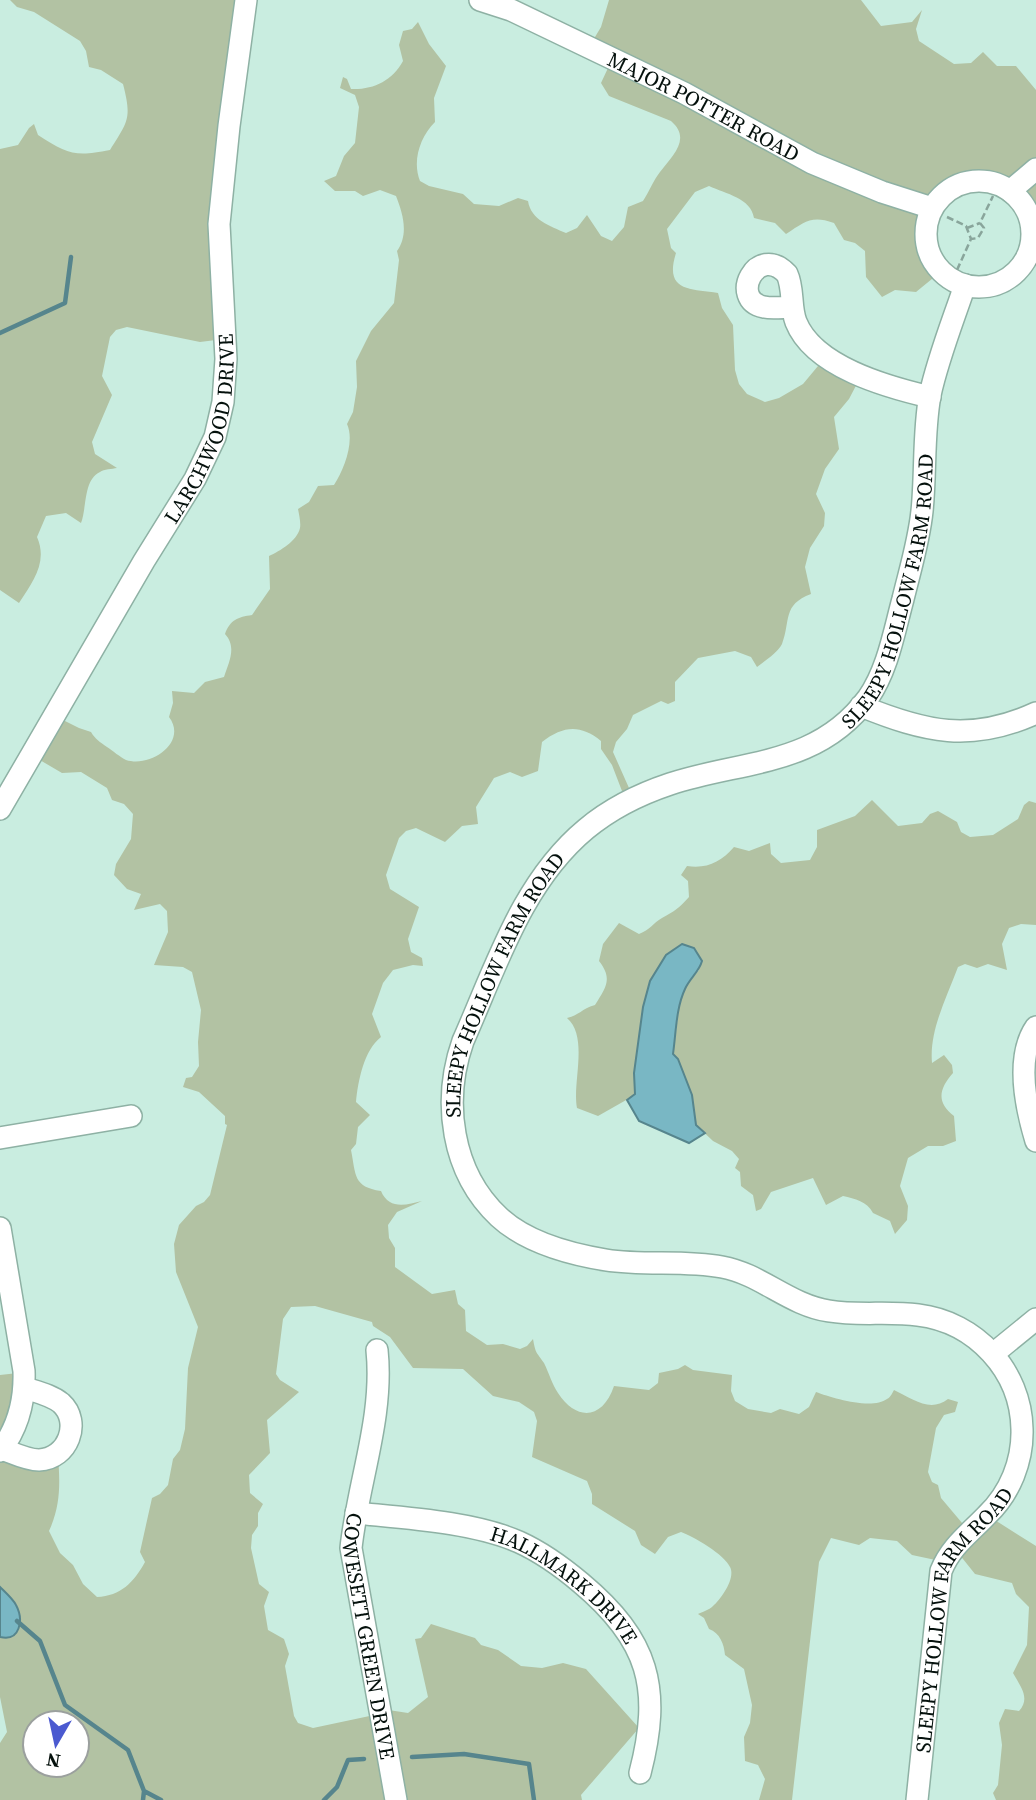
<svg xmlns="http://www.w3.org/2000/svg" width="1036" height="1800" viewBox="0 0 1036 1800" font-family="'Source Serif 4',serif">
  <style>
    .green { fill: #b2c2a3; fill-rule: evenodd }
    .water { fill: #79b7c4; stroke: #56858d; stroke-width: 2 }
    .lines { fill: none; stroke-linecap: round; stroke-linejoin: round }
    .stream { stroke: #56858d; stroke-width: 4.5 }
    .minor-casing { stroke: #8eb1a4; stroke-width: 24 }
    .path { stroke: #89a59b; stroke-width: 2.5; stroke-dasharray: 7 3.5; stroke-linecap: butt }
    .minor { stroke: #fff; stroke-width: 21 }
    .labels { text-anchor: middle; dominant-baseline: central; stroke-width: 6; stroke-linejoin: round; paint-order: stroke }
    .street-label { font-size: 21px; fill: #05110d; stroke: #fff }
  </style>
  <rect width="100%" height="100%" fill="#c9ede0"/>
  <path class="green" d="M10,0H247L227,151L224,339L200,342L127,327L116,330L110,337L102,376L112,395L92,442L95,454L117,468C112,469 104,469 100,472C83,480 87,508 81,523L66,513L46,516L37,537C48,562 33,582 19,603L0,590V149L18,145L29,128L34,124L38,135C67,154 75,157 110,150C128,121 132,119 123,84L101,70L89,67L86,51L80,41L34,12L17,7Z
    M609,0H861L881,26L912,22L922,10L916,29L919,41L954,64L971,63L983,52L997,66H1016L1036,90V264L1028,262C1030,244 1036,225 1030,208C1021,179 975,170 951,184C942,190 934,200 927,207L928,252L938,274L916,292L895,290L882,297L866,277L865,251L855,243L844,240L834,223C811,215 805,222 786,234L775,223L754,218C751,198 726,194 709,186L695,192L667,229L671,248L676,253C664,291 689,289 718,293L722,308L733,325L735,370L739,384L747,394L765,402L779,398L803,384L828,354L861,376L849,399L834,417L839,449L825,469L816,494L825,513L824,526L810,548L805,567L811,594C782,605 791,620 782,644C778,652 765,661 757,667L751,657L735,651L698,658L675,682V701L668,704L661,701L633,715L627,729L616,742L613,752L633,797L627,804L612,765L601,749V741C580,724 563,726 542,742L538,771L522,777L510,772L494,778L476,807L478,824L462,826L445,842L416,828L406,831L399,838L386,875L390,889L419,907L408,939L411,952L422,958L423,966L413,965L393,970L383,983L372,1014L381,1037C364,1050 358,1081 356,1102L370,1115L358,1127L356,1144L351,1150C356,1175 353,1187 381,1191C389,1210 406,1205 422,1201L397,1212L388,1225L389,1238L395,1248V1267L432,1294L455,1290L458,1304L465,1310L466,1331L487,1345L503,1344L520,1349L527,1346L533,1339C536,1355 536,1351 544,1363C549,1373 552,1384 558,1393C577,1422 603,1419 614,1386L649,1390L658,1383L659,1373L678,1369L685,1365L693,1370L732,1375L731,1391L735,1401L748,1409L771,1413L780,1409L799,1414L809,1407L816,1392C832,1398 872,1410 887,1399C891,1397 892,1393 894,1390C913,1399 930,1413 948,1399L958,1402L955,1412L944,1415L936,1428L928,1472L932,1482L938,1485L941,1498L968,1530L990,1517L1036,1546V1800H996L993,1793L998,1785L1002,1745L999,1723L1005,1709L1019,1711C1031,1698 1020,1686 1013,1673L1027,1645L1029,1607L1016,1594L1012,1583L975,1574L955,1549L945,1562L912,1555L897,1541L870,1538L859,1545L831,1538L819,1562L792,1800H759L765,1779L758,1765L745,1761L744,1737L750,1723L752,1705L744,1669L725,1655C724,1644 720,1633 709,1629L704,1618L698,1614C702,1612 709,1610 713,1606C721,1599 736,1578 730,1567C725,1555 693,1536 681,1532L668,1537L655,1554L641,1545L635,1531L592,1504V1494L587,1481L532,1457L537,1421L534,1412L519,1402L493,1396L463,1369L413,1368L390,1337L373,1326L372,1322L315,1306L291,1307L283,1319L276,1374L280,1380L299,1392L267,1420L270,1453L249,1475L250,1493L263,1504L258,1513V1526L252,1535L251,1548L259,1584L269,1592L264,1606L268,1630L284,1639L289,1654L285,1666L294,1716L298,1723L313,1728L379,1714L382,1709L408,1713L428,1697L415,1639L421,1638L431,1624L475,1638L481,1645L498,1650L521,1666L542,1668L563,1663L586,1669L639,1728L581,1795L582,1800H0V1743L7,1732L0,1697V1637C20,1642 24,1620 16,1605C13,1599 5,1592 0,1587V1375L27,1372L4,1444L58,1455C60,1483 61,1505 49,1531L60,1553L73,1565L83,1584L97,1597C121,1596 134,1582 145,1562L140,1552L152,1498L160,1494L168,1485L173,1459L180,1450L185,1429L188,1368L198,1327L176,1272L174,1244L179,1225L196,1206L204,1202L210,1195L227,1125L225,1124V1116L199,1092L183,1087L186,1078L192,1077L199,1066L198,1042L201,1010L192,972L183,967L154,965L168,932L167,911L160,904L134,910L141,894L127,889L114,875L116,864L131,839L133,814L124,804L112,800L107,788L81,772L62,773L33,756L55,716L79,728L91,732C95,739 100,742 107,747C113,751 120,757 126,760C151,768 188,742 169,717L173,703L172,691L194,693L205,682L224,677C229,662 237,647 225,634C230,620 238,617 252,615L270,589L269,556C280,551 297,541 300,528C301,523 299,514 298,509L309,502L318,486L334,485C344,470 355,441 347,424L353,412L357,387L356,361L371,331L394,303L399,260L397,251C409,234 403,214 396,196L380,190L363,196L355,191H335L324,181L336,176L344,156L355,143L359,107L355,95L340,88L343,77L347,79L351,89C373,90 392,81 403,61L399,45L403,31L412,29L418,22L429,44L446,66L434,98L435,122C420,137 412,161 420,181L429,186L463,194L474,204L499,206L518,198L528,201C531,220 550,226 566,233L577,228L587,215L601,236L612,241L624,227L628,207L643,201C649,192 653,181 660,172C672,156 692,139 671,121L609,96L601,83L615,53L592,42L601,27ZM35,1723H77V1765H35Z
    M872,800L898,826L922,823L930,814L938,811L957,822L961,832L970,837L993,835L1018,819L1024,805L1029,801L1036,803V925L1021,924L1009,928L1002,944L1007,970L988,964L977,968L965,964L958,967C947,997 929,1030 932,1063L944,1055L952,1065L953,1073C939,1089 936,1102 954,1116L956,1141L943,1146H928L908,1158L900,1186L908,1206L907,1220L895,1234L890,1221L873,1213C867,1201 855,1199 843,1196L826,1205L813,1178L771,1192L761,1209L756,1211L753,1195L741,1186L740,1172L735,1168L739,1159L732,1151L713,1141L696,1125L692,1095L673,1055L680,1000L686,986L699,970L666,955L650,981L643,1007L634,1072L635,1095L598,1116L577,1108C572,1083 589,1037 567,1018C580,1015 581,1009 595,1005C606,987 613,979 599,961L603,944L619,923L639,934C650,930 653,923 662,918C675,911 679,908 689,897L688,881L681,875L687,866C707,869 721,862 734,847L749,851L770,843L771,854L781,863L810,860L817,847V830L855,816Z"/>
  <path class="water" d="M682,944L694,948L702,961C699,972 690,978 685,989C676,1008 676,1033 673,1054L678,1059L692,1095L696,1125L705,1133L689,1143L639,1121L627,1100L635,1094L634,1073L643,1007L650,981L666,955Z
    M0,1587C5,1592 13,1599 16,1605C24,1620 20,1642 0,1637Z"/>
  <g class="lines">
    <path class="stream" d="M0,333L65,303L71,257
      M17,1621L40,1641L65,1705L128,1750L144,1791L143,1800
      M412,1757L464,1754L529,1764L534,1800
      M144,1791L161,1800
      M324,1800L337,1787L348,1760L364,1759"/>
    <g class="minor-casing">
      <g id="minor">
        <path id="s1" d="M480,0L511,10L684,93L812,163L882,192L932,208"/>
        <circle cx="979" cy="234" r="53"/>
        <path d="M1010,191L1036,169"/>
        <path d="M792,307C783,307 773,309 764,307C728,300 757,242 787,274C794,289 790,307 796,322C814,367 887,387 930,397"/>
        <path d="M861,706C925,732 971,743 1036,713"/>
        <path id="s2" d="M0,809L144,561L195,479L215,437L223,402L226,359L219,224L229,126L246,0"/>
        <path d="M1036,1027C1015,1057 1026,1108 1036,1141"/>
        <path d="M0,1138L131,1116"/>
        <path d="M0,1228L24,1371C25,1400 18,1428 0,1451"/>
        <path id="s3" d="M377,1350C384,1417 358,1482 351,1548L396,1800"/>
        <path d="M993,1354L1036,1319"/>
        <path d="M2,1449C13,1453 27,1460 39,1460C68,1459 82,1422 61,1403C51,1395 37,1392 25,1388"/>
        <path id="s4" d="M356,1513C405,1518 474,1522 519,1542C541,1552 562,1567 581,1583C649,1640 662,1688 640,1773"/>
        <path id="s5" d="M917,1800L941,1571C951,1546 969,1534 987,1515C1010,1493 1023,1461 1022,1429C1021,1371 976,1322 918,1315C888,1311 858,1316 829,1311C789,1305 761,1274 722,1267C684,1260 644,1266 606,1260C569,1254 527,1243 499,1217C451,1172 442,1101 463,1041C496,967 522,882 586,829C610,809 640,794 670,784C742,760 817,767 868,698C888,669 894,632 903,599C910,570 919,541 922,511C926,473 923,433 930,395C938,358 953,321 965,285"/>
      </g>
    </g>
    <path class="path" d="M947,217L966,226L971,239
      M967,228L980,223
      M1024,262L1036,264
      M957,270L971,239L978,238L984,228L980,223L993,196"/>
    <use href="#minor" class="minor"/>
  </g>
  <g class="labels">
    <g class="street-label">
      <text stroke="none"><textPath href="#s1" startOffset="248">MAJOR POTTER ROAD</textPath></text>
      <text stroke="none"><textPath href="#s2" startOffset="434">LARCHWOOD DRIVE</textPath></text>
      <text stroke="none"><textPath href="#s5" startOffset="1869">SLEEPY HOLLOW FARM ROAD</textPath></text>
      <text stroke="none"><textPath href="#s5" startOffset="1262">SLEEPY HOLLOW FARM ROAD</textPath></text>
      <text stroke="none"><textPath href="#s4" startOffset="228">HALLMARK DRIVE</textPath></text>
      <text stroke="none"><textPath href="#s5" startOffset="192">SLEEPY HOLLOW FARM ROAD</textPath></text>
      <text stroke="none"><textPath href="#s3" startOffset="290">COWESETT GREEN DRIVE</textPath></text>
    </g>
  </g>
  <g transform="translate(56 1744) rotate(189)"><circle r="33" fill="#ffffff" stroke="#9ba09e" stroke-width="2"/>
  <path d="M0-5L12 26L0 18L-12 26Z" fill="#4b5ad0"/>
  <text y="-10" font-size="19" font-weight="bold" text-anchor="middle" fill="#05110d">N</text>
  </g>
</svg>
